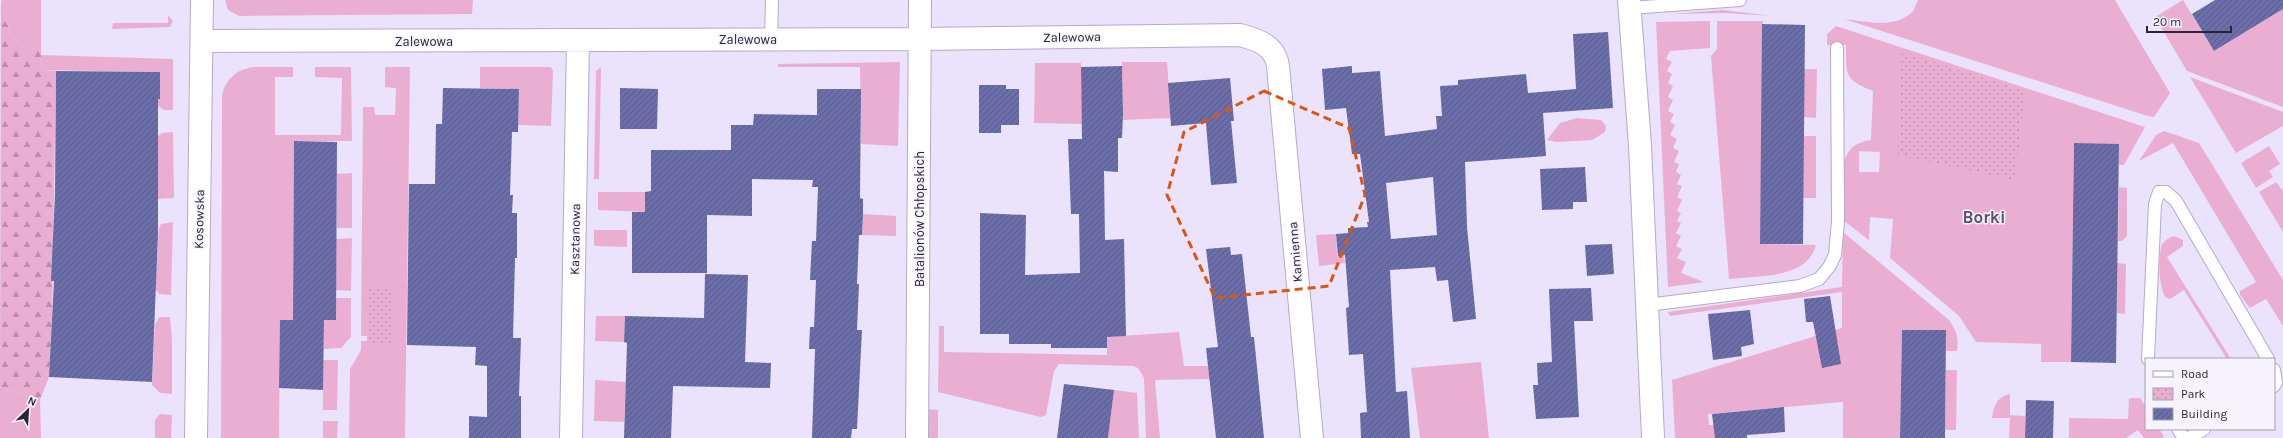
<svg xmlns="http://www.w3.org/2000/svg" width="2283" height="438" viewBox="0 0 2283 438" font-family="Karla,sans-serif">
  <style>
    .green { fill: #ebaed3; fill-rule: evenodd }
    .forest { fill: url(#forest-firs) }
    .park { fill: url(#park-dots) }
    .building { fill: url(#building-hatch); fill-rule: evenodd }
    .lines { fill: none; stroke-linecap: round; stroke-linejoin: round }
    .service-casing { stroke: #b4aac6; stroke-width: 14 }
    .minor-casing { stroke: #b4aac6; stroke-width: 24 }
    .service { stroke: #fff; stroke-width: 12 }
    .minor { stroke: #fff; stroke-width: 22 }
    .marked { fill: none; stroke: #de560e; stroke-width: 3; stroke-dasharray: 8 5; stroke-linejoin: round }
    .labels { text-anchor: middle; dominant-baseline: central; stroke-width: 3; stroke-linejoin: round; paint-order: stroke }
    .street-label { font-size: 13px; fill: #2a2631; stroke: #f6f2fe }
    .district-label { font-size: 17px; font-weight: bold; fill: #5b516b; stroke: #f6f2fe }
  </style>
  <defs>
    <pattern id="forest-firs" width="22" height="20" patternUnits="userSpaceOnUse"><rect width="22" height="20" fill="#ebaed3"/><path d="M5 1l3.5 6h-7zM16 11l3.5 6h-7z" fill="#bf8dac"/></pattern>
    <pattern id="park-dots" width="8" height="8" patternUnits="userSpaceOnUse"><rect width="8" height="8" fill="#ebaed3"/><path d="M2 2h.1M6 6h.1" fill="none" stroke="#bf8dac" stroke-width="1.8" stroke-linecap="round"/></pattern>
    <pattern id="building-hatch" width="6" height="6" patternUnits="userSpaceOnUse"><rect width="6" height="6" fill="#6b6ea9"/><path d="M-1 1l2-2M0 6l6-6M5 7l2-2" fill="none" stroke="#585a8a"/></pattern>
  </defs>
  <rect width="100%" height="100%" fill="#ebe3fb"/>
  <path class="green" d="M1,0H41V50L22,46L11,35Z
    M225,0H473L472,14L239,16L228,10Z
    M1918,0H2115L2170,93L2154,117L2148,116L1844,19C1865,21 1893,29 1911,13C1914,11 1916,4 1918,0Z
    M2183,0L2214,51L2283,9V107L2187,71L2155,17Z
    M1722,10L1773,16L1725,13L1670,14Z
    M168,15L173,21L170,27L112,29L113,23H168Z
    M1710,21V48L1670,51L1666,59L1672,62L1667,71L1672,74L1668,83L1673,86L1668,97L1673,100L1668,111L1674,114L1670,122L1675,125L1670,135L1677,139L1673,148L1679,151L1674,162L1679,164L1676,172L1681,175L1677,184L1682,186L1677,197L1682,200L1677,211L1681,213L1677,221L1681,223L1676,233L1681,236L1676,246L1682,249L1677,258L1686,262L1681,273L1704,282L1668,287L1656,22Z
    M1717,21H1763L1760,244L1816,245C1807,280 1758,275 1729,279L1711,56L1717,49Z
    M1836,26L2145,127L2124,165H2119V144H2074L2071,362H2041V344L1976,342L1959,316L1890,258L1893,219L1870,217L1869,240L1844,221V161C1849,147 1857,142 1871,140L1873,91C1844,80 1846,75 1846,45H1827V34ZM1859,151L1880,152L1879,172H1859Z
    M41,55L173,59V110H164L157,105V99H160V72L42,70Z
    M900,62L898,146L861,144L860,67H778V64Z
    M1122,62H1167L1171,118L1123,120Z
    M1035,63H1081L1082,124L1034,123Z
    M254,67H293V77H275V135H341L342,78L315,77V67H351L352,141H294L293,320L280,321L279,438H221L222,95C226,78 237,69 254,67Z
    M385,67H410L405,438H349L350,369L361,350V341H367V344H392L367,287V336H361L363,107H374L375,115H395L396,88L385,87Z
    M480,67H551L553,71L551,126L518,125L519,90L480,88Z
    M601,67L599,179H594L596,71Z
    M1804,69H1817L1816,118L1804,117Z
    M2190,77L2283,112V126L2236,153Z
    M1577,118L1601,120L1606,126L1605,132L1592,140L1556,142L1547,140L1560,123Z
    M2164,131L2199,143L2283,280V326L2266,299L2250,308L2240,295V291L2256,282L2173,143L2139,161L2156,135Z
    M173,132L174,198L157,199L158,136L162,133Z
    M1804,136H1816V198H1803Z
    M2269,146L2280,164L2269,171L2273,177L2256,188L2241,163Z
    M352,173V228H337V174Z
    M2276,182L2283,191V232L2259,192Z
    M2119,187L2127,188V236L2122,241H2118Z
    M598,192H645V212L598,210Z
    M863,214L896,216V236L862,235Z
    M173,222L171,295L159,294L155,289L159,228L161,224Z
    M594,230H627V247L594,246Z
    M1843,232L1949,320C1957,331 1959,338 1957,351H1946V330H1902L1900,438H1843V402L1708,414L1709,425H1714L1715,438H1675L1672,380L1842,328V292L1670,316L1668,312L1842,287Z
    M1336,234L1337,255H1344L1345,263L1319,266L1316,235Z
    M2174,236L2183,240V246L2167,257L2231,359H2227L2184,290L2170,299L2165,297C2159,286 2158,260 2161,248C2162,241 2169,238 2174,236Z
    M352,238L351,291L336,290V239Z
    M2117,263L2126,264L2125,314L2117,313Z
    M336,298H351V337L341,348L324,349V320H336Z
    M596,316H625L624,342L595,341Z
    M159,317H170L172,339V394L160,393L152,385L155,325Z
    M939,326H944V352L1107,355V337L1179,332L1184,366H1208L1210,379L1155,380L1160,438H1146L1144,378L1138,368L1133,366L1059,364L1054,371L1046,415L1041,417L938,392Z
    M323,360H338L337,410H323Z
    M1481,362L1489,438H1420L1411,368Z
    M1946,370H1957L1956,430H1945Z
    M595,380L626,382L624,422L594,421Z
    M0,387L40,400L41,438H0Z
    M1114,390L1137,393L1139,438H1108Z
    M2010,394V415L2025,416V438H2009L2010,418H1992C1993,406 1998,396 2010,394Z
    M2132,398H2140L2146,407V429H2159L2164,436L2162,438H2144L2138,430L2126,438H2069V418L2128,419L2129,399Z
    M927,409L938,410V438H927Z
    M160,414L172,415L171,438H155V420Z
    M323,421H338L337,438H323Z"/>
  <path class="forest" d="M1,0L11,35L22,46L41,50L42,70L56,71L52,320L49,377L40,400L0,387Z"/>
  <path class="park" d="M1902,52L2025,91L2015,180L1898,155Z
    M367,287H392V344H367Z"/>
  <path class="building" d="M2215,0H2283V9L2214,51L2192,14Z
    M1762,24L1805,25L1803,244H1760Z
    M1608,32L1613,108L1543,113L1546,156L1465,162L1467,227L1476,319L1453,322L1448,280L1437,281L1435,267L1390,270L1396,392L1407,391L1410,438H1361L1360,413L1367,412L1363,354L1349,355L1346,308L1349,307L1345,255L1338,256L1336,234L1348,233V228L1368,227L1367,222H1369L1360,154H1352L1346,108L1325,110L1322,69L1352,66V73L1380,71L1385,136L1437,129L1436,116H1442L1440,86L1458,85V80L1526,74L1528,93L1576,89L1573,34ZM1433,177L1437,235L1391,239L1386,183Z
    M1122,66L1123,114L1122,138H1118V172L1104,171L1105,240L1124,239L1126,336L1107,337V348H1051V344H1009V334H980V213L1026,215L1025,275L1080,273L1079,214H1071L1068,139H1082L1081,67Z
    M56,71L160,72V99H158V234L152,382L49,377L54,281H51L55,194Z
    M1230,78L1234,121H1231L1237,183L1211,185L1206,123L1171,126L1168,83Z
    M979,85H1006V89H1019V125H1001V133H979Z
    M443,88L519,89L518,132H512L510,195H513L512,213H517V258H515L513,338H521L519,396H521V438H469V416L487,417V366L475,365L476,347L407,345L409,184H435L436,124H442Z
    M620,88L658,89L657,129H620Z
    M817,89H861L860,198L863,199V214L862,235H859L857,284H859L857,330H862L857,429H852L851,438H812L815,349H809L810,327H814L816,280H810L812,241H816L818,187H812L813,180L752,179V216L707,215V273H632V212H645V192L651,191V150H731V125H753L754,114L817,115Z
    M294,141L337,142L336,320H324L323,390L279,388L280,320H293Z
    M2074,143L2119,144L2116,363L2071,362Z
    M1585,167L1587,202H1573V209L1542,210L1540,169Z
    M1612,244L1614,274L1587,276L1585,245Z
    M1230,247L1231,255L1242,254L1251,337H1254L1264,438H1216L1206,348L1218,347L1206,249Z
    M705,274L748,275L745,362L771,363L770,388L673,386L671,438H624L627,343L624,342L625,316L704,318Z
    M1591,288L1593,321H1574L1579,417L1536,419L1533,385H1538L1537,363L1552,362L1549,289Z
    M1830,296L1841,364L1822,368L1813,322H1806L1804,299Z
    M1750,310L1754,344L1741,347L1742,356L1713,360L1708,314Z
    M1902,330H1946L1945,438H1900Z
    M1064,384L1114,390L1108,438H1057Z
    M2026,400L2054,401L2053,438H2025Z
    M1784,407L1785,432L1747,435V438H1715L1712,414Z"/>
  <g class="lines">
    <g class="service-casing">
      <path id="service" d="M1630,8L1740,0
        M771,39L772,0
        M1647,305L1800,286L1819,279L1829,267L1835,255L1838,221L1837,48
        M2148,359L2155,204L2159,192H2166L2176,201L2268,359
        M2274,370L2276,382L2274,386
        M2178,429L2184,438
        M2189,438L2204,429"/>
    </g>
    <g class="minor-casing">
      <path id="minor" d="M1629,0L1640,145L1653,438
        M202,41L920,39L1240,35C1259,40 1275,46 1278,66L1312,438
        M196,438L202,0
        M571,438L578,40
        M917,438L920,0"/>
    </g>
    <use href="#service" class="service"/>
    <use href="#minor" class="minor"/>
  </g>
  <path class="marked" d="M1264,91L1349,128L1365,195L1329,286L1215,298L1167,195L1184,132Z"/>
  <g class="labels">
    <g class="street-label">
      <text transform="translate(1072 37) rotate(-1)">Zalewowa</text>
      <text x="748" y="39">Zalewowa</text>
      <text x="424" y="41">Zalewowa</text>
      <text transform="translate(199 219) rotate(-89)">Kosowska</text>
      <text transform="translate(919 219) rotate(-90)">Batalionów Chłopskich</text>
      <text transform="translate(575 239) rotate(-89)">Kasztanowa</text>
      <text transform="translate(1295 252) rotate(-95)">Kamienna</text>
    </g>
    <g class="district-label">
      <text x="1984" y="217">Borki</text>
    </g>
  </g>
  <rect x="2145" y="358" width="130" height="72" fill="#f6f2fe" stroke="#a4a0ac"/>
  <rect x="2153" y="371" width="20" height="6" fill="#ffffff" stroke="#a4a0ac"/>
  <text x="2181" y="378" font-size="12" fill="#2a2631">Road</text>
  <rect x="2153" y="388" width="20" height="12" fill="url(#park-dots)" stroke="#a4a0ac"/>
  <text x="2181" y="398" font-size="12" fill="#2a2631">Park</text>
  <rect x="2153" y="408" width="20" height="12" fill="url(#building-hatch)" stroke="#a4a0ac"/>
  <text x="2181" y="418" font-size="12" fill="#2a2631">Building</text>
  <g transform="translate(28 410) rotate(25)" stroke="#f6f2fe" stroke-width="3" paint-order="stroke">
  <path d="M0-3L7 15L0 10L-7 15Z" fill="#2a2631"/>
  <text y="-6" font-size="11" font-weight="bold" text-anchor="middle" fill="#2a2631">N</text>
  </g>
  <path d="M2147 26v6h84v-6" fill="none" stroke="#2a2631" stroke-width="2"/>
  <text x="2153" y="26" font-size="12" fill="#2a2631" stroke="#f6f2fe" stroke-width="3" paint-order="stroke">20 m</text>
</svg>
